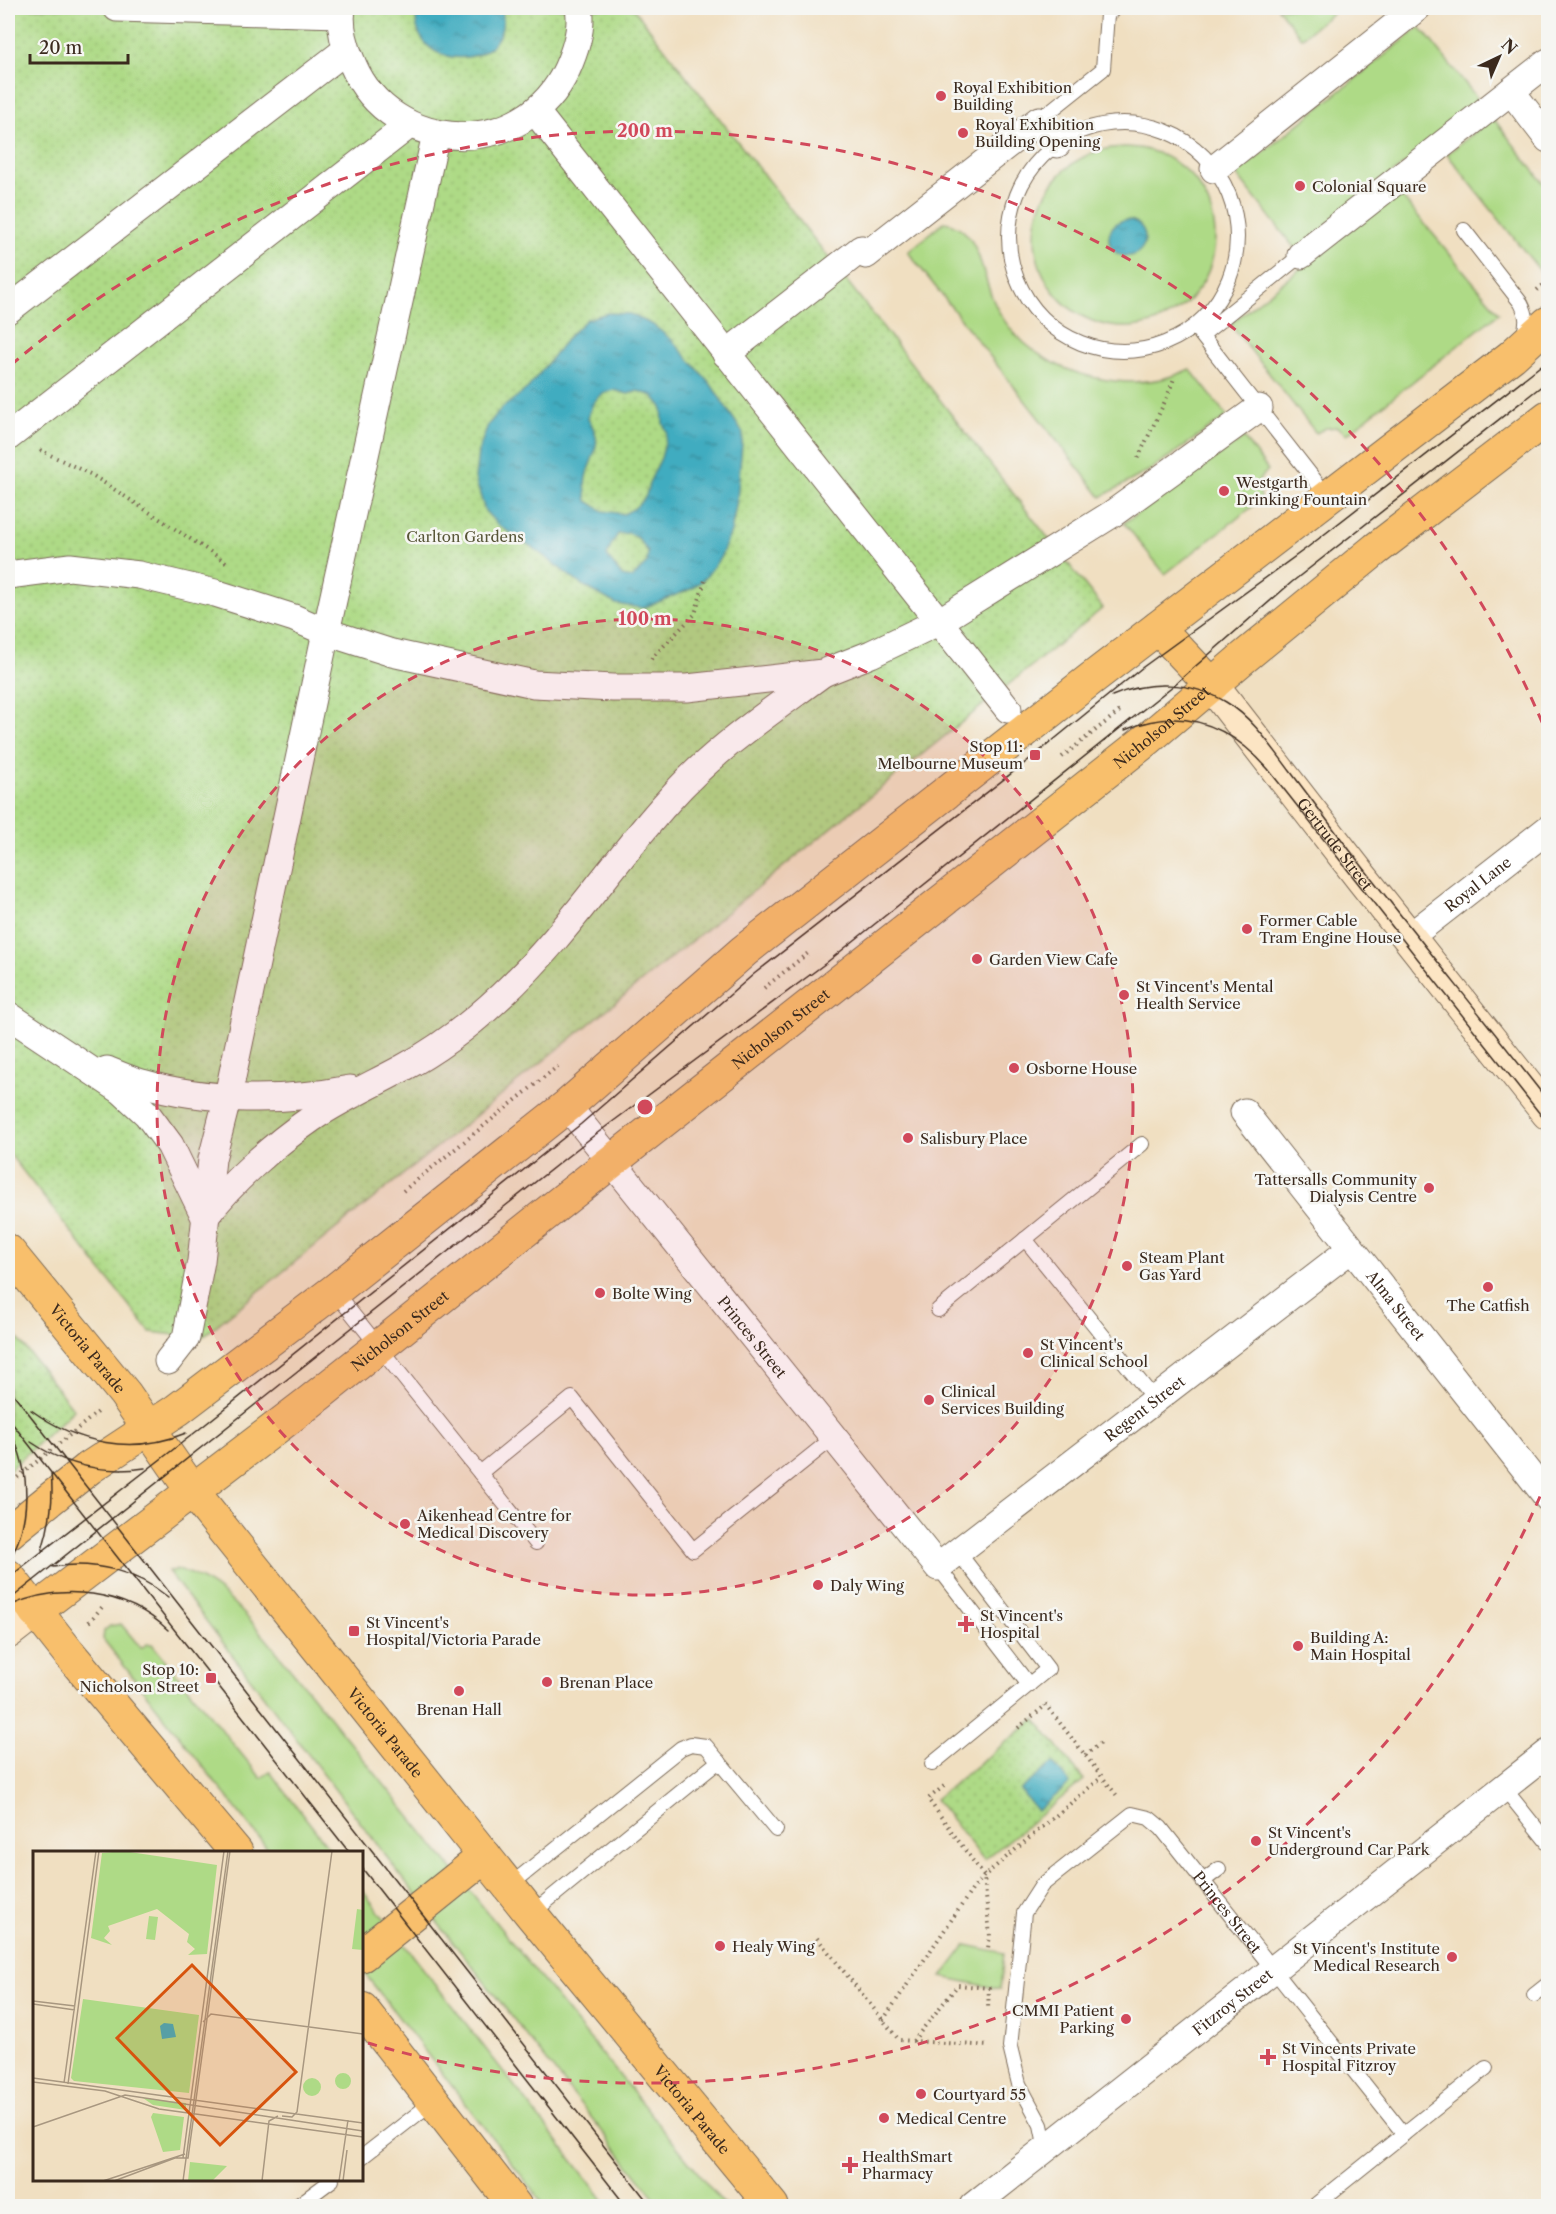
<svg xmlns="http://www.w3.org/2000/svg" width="1556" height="2214" viewBox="0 0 1556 2214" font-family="'Libre Caslon Text',serif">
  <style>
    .green { fill: #aeda86; stroke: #748252; stroke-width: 1.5 }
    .park { fill: url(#park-dots); stroke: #748252; stroke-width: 1.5 }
    .water { fill: url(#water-ripples); stroke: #3e6b6f; stroke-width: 1.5; fill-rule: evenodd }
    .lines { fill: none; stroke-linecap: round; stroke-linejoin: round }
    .lane-casing { stroke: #7a6957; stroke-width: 16 }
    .street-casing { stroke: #7a6957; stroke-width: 29 }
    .secondary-casing { stroke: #7a6957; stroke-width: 35 }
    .primary-casing { stroke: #7a6957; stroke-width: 35 }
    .path { stroke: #7a6957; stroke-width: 4; stroke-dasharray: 1.5 4.5; stroke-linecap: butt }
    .lane { stroke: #fff; stroke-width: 14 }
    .street { stroke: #fff; stroke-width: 27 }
    .secondary { stroke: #fce5c4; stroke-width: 33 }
    .primary { stroke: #f8bf6c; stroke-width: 33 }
    .tram { stroke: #3b2a1e; stroke-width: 1.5 }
    .ring { fill: none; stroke: #d1495b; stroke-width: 3; stroke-dasharray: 10 8 }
    .poi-dot { fill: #d1495b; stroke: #f6f6f2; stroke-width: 2 }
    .labels { text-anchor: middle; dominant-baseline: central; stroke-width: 5; stroke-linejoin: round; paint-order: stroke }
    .poi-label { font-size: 15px; fill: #3b2a1e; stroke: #f6f6f2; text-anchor: start }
    .park-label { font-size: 15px; fill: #585638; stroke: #f6f6f2 }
    .street-label { font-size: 15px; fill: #3b2a1e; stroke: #f6f6f2 }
    .inset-road { fill: none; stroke: #a89780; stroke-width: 1.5 }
    .view { fill: #d7540e; fill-opacity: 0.15; stroke: #d7540e; stroke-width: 3 }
    .inset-edge { fill: none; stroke: #3b2a1e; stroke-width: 3 }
    .centre { fill: #d1495b; stroke: #f6f6f2; stroke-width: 3 }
    .ring-label { font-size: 18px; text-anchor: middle; font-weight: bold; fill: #d1495b; stroke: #f6f6f2; stroke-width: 5; stroke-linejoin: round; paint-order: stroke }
  </style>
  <defs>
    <pattern id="park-dots" width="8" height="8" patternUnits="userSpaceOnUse" patternTransform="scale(1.5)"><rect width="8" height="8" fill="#aeda86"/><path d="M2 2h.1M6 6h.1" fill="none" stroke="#97bb73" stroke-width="1.8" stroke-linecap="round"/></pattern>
    <pattern id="water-ripples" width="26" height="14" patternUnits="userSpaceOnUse" patternTransform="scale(1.5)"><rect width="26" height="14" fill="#41acc0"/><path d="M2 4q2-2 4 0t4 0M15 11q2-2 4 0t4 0" fill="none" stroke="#388c9b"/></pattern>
  </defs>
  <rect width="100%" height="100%" fill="#f6f6f2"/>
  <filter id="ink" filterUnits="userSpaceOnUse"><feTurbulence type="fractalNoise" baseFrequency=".0167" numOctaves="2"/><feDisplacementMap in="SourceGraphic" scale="12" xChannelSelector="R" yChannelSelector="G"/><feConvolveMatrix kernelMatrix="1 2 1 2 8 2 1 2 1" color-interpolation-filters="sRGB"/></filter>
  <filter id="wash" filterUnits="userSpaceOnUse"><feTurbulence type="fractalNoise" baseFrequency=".008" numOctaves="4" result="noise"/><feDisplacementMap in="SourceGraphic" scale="24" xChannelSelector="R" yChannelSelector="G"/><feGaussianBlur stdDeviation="1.35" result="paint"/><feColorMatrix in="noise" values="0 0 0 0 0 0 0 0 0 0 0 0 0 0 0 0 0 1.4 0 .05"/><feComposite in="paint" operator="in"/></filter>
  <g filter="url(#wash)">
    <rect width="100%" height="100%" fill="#f0dfc1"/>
    <path class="green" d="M1278,8H1339L1301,38Z
      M1420,27L1481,103L1296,250L1236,174Z
      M1493,118L1548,189V274L1545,277L1447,154Z
      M1035 237a90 90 0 1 1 180 0a90 90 0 1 1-180 0Z
      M1398,192L1499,313L1347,434L1337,427L1326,428L1316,433L1230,324Z
      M944,222C980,227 981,274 994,302C1013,344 1053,369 1096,378C1129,385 1160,384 1190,369L1227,416L1150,470L1101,497L908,252Z
      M1244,438L1268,470L1259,480L1261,500L1165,574L1124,523Z
      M178,1570C216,1579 244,1613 268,1641L725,2206H661L415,1894L168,1571Z
      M121,1624L141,1648L147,1644H152L261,1778L270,1772L332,1852H270L103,1639L104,1631L110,1626Z
      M362,1890L608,2206H545L362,1970Z
      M966,1945L1004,1953L1000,1989L942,1977Z"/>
    <path class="park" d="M8,8H633L1103,608L201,1338L150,1332L8,1152Z
      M8,1326L74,1410L8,1471Z
      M1035,1719L1084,1780L984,1860L935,1799Z"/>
    <path class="water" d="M417,8H502C514,75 405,73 417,8Z
      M1109 238a18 18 0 1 1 36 0a18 18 0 1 1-36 0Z
      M608,313L630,314L653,325L672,340L710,383L743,433L737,500L731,532L720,558L706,577L693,588L643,608L616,604L579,583L536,550L497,524L485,511L475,478L478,452L488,425L501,409L528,388L569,336L587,319ZM614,390L628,394L638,391L653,396L662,407L663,423L667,432L664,447L661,458L649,483L646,496L635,508L624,514L603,511L587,501C586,494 584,485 586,477C592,453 605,444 588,419C591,403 598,393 614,390ZM629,533L638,538L648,552L647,563L632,578L622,576L607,556L612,543L618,534Z
      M1053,1763L1070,1784L1037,1811L1020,1790Z"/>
  </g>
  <g filter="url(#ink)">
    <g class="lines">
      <g class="lane-casing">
        <g id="lane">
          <path d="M1039,120L1103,69L1107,14L1116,8"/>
          <circle cx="1123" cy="237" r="114"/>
          <path d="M1464,230L1521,303C1527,315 1528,323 1523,336"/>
          <path d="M1195,327L1328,497"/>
          <path d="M1202,335L1301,255"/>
          <path d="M1025,1239L1155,1400"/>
          <path d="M334,1291L536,1543"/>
          <path d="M938,1310L1142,1144"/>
          <path d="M480,1473L572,1398L693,1550L833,1438"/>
          <path d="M938,1567L1029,1685"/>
          <path d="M932,1764L1048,1669L958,1552"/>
          <path d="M1504,1788L1548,1843"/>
          <path d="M1203,1881L1219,1869"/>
          <path d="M509,1886L681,1748L691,1744L706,1746L776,1830"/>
          <path d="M531,1914L719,1761"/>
          <path d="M1534,1995L1548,1984"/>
          <path id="s1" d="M1046,2149L1041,2125L1019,2084L1010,2047L1024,1913L1042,1885L1132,1814L1149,1818L1161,1828L1404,2134"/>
          <path d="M362,2157L434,2101"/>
          <path d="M297,2206L332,2180"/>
          <path d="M1314,2206L1486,2068"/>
        </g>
      </g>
      <g class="street-casing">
        <g id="street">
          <path d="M117,8L341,14"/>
          <path d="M342,8C339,26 345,48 353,65C392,156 525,161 567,69C575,51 583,28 579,8"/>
          <path d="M1511,91L1548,139"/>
          <path d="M535,111L1008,709"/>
          <path d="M1214,169L1417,8"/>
          <path d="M866,255L1039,120L1057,144"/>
          <path d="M1301,255L1548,62"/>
          <path d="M8,310L346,50"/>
          <path d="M726,354L861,249"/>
          <path d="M8,437L409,125"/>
          <path d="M8,575L70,567L139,575L215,593L294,618L326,632L392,653L534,684L613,688H687L823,673L871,654L940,621L1112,514L1259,408"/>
          <path id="s2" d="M1408,938L1548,829"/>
          <path d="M8,1015L122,1091L147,1114L170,1145L205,1217C232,1181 275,1144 311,1119C340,1099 372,1085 403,1068C439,1049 471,1024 501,996C565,937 611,864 669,800C713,750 769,713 823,673"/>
          <path d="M107,1070C119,1075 130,1080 142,1083C207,1102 284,1102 350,1089"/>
          <path id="s3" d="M567,1106L938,1567L1351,1249"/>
          <path id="s4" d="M1244,1112L1548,1498"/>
          <path d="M168,1361L186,1338L201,1261L212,1159L228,1096L326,632L436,134"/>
          <path id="s5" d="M973,2206L1548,1753"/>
        </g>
      </g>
      <g class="secondary-casing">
        <g id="secondary">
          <path id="s6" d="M1212,685L1361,877L1548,1113"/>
          <path d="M8,1632L35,1611"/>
        </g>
      </g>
      <g class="primary-casing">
        <g id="primary">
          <path d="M1158,628L1212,685"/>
          <path id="s7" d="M8,1251L125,1394L193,1492L322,1653L531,1914L772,2206"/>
          <path d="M8,1533L89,1468L177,1410L334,1291L567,1106L744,951L1091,679L1512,356L1548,323"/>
          <path d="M8,1576L68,1652L236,1852"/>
          <path id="s8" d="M35,1611L307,1404L611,1162L1149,738L1243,658L1376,549L1548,417"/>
          <path d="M362,1955L485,1856"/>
          <path d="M362,2009L515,2206"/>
        </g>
      </g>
      <path class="path" d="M1537,290L1548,281
        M40,450L92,475L229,564
        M1138,458L1167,397L1175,376
        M651,659L695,614L706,577
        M1062,757L1121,710
        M764,988L808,953
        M403,1191L558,1066
        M8,1485L98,1412
        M89,1622L104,1605
        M1045,1704L1118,1797
        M1018,1728L1046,1705
        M1085,1755L1104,1741
        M944,1786L928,1799L984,1876L990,1936L988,1948
        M817,1938L899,2040L989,2046
        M883,2020L972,1890L984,1876L1102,1777
        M913,2041L958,1985L989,1988L988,2009"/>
      <use href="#lane" class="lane"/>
      <use href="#street" class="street"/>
      <use href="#secondary" class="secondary"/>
      <use href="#primary" class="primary"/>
      <path class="tram" d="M1112,696C1148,680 1191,681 1226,702C1253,718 1271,746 1290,771C1309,796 1327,820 1345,844C1412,931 1481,1015 1548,1101
        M1125,730C1182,705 1229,725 1268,769L1548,1124
        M8,1387L651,2206
        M31,1410C78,1444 132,1455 186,1433
        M8,1418L349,1852
        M31,1442C66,1466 104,1474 145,1468
        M42,1550C50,1525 54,1499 51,1473
        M8,1563C31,1523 32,1472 10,1431
        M53,1567C94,1560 136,1571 168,1597
        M8,1578L197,1431L581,1124L754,974L1035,755L1143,667L1308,547L1548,360
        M8,1601L592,1137L826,963L1174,685L1292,582L1548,381
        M9,1606C61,1582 126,1590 168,1630
        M362,1868L626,2206"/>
    </g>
  </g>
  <circle cx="645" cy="1107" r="488" fill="#d1495b" fill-opacity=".12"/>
  <g class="ring">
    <circle cx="645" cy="1107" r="488"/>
    <path d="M1547 1480A976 976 0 0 1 368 2043M11 365A976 976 0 0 1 1547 734"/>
  </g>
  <g class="poi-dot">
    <circle cx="941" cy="96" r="6"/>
    <circle cx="963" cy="133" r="6"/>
    <circle cx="1300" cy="186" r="6"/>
    <circle cx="1224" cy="491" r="6"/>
    <rect x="1029" y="749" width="12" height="12" rx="3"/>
    <circle cx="1247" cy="929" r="6"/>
    <circle cx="977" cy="959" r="6"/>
    <circle cx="1124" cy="995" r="6"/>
    <circle cx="1014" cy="1068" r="6"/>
    <circle cx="908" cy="1138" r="6"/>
    <circle cx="1429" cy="1188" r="6"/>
    <circle cx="1127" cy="1266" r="6"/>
    <circle cx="1488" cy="1287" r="6"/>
    <circle cx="600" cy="1293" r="6"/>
    <circle cx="1028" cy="1353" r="6"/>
    <circle cx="929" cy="1400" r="6"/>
    <circle cx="405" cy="1524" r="6"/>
    <circle cx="818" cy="1585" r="6"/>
    <path d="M963 1615h6v6h6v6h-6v6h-6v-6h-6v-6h6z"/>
    <rect x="348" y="1625" width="12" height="12" rx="3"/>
    <circle cx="1298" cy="1646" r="6"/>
    <rect x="205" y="1672" width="12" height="12" rx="3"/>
    <circle cx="547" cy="1682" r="6"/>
    <circle cx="459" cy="1691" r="6"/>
    <circle cx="1256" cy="1841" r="6"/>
    <circle cx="720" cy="1946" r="6"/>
    <circle cx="1452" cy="1957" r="6"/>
    <circle cx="1126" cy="2019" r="6"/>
    <path d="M1265 2048h6v6h6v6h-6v6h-6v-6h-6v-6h6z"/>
    <circle cx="921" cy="2094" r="6"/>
    <circle cx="884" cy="2118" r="6"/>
    <path d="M847 2156h6v6h6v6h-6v6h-6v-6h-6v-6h6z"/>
  </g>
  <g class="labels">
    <g class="poi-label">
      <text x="953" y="87">Royal Exhibition<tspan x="953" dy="17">Building</tspan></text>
      <text x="975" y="124">Royal Exhibition<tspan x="975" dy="17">Building Opening</tspan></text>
      <text x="1312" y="186">Colonial Square</text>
      <text x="1236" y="482">Westgarth<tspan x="1236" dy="17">Drinking Fountain</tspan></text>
      <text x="1023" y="746" text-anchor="end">Stop 11:<tspan x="1023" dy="17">Melbourne Museum</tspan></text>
      <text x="1259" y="920">Former Cable<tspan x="1259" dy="17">Tram Engine House</tspan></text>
      <text x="989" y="959">Garden View Cafe</text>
      <text x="1136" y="986">St Vincent's Mental<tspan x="1136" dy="17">Health Service</tspan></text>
      <text x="1026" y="1068">Osborne House</text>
      <text x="920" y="1138">Salisbury Place</text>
      <text x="1417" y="1179" text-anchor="end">Tattersalls Community<tspan x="1417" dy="17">Dialysis Centre</tspan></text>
      <text x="1139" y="1257">Steam Plant<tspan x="1139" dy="17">Gas Yard</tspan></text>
      <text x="612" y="1293">Bolte Wing</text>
      <text x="1488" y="1305" text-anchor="middle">The Catfish</text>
      <text x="1040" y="1344">St Vincent's<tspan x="1040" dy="17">Clinical School</tspan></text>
      <text x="941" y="1391">Clinical<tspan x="941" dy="17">Services Building</tspan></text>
      <text x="417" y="1515">Aikenhead Centre for<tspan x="417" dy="17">Medical Discovery</tspan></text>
      <text x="830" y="1585">Daly Wing</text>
      <text x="980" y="1615">St Vincent's<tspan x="980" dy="17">Hospital</tspan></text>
      <text x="366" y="1622">St Vincent's<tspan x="366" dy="17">Hospital/Victoria Parade</tspan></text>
      <text x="1310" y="1637">Building A:<tspan x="1310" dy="17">Main Hospital</tspan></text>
      <text x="199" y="1669" text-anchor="end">Stop 10:<tspan x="199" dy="17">Nicholson Street</tspan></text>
      <text x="559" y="1682">Brenan Place</text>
      <text x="459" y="1709" text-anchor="middle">Brenan Hall</text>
      <text x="1268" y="1832">St Vincent's<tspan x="1268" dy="17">Underground Car Park</tspan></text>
      <text x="732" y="1946">Healy Wing</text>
      <text x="1440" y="1948" text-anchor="end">St Vincent's Institute<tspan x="1440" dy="17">Medical Research</tspan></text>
      <text x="1114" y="2010" text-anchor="end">CMMI Patient<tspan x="1114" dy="17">Parking</tspan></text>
      <text x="1282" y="2048">St Vincents Private<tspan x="1282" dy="17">Hospital Fitzroy</tspan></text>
      <text x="933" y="2094">Courtyard 55</text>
      <text x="896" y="2118">Medical Centre</text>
      <text x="862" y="2156">HealthSmart<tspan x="862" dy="17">Pharmacy</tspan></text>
    </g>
    <g class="park-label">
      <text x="465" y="536">Carlton Gardens</text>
    </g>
    <g class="street-label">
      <text stroke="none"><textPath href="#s8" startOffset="1432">Nicholson Street</textPath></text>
      <text stroke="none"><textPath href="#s6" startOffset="201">Gertrude Street</textPath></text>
      <text stroke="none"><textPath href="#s2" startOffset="88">Royal Lane</textPath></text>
      <text stroke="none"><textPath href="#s8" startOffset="946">Nicholson Street</textPath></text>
      <text stroke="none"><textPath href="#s4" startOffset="246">Alma Street</textPath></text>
      <text stroke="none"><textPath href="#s8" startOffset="460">Nicholson Street</textPath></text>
      <text stroke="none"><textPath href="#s3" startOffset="296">Princes Street</textPath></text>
      <text stroke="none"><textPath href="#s7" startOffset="126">Victoria Parade</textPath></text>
      <text stroke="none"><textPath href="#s3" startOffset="852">Regent Street</textPath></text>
      <text stroke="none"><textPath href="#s7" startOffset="612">Victoria Parade</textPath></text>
      <text stroke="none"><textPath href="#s1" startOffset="532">Princes Street</textPath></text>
      <text stroke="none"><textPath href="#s5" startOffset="330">Fitzroy Street</textPath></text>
      <text stroke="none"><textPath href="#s7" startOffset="1098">Victoria Parade</textPath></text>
    </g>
  </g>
  <g transform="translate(33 1851)">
    <rect width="330" height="330" fill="#f0dfc1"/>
    <path d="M116,65L125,66L122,89L113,88ZM120,262L151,266L147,299L130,301L118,266Z" fill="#aeda86"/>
    <path d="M90,0L184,14L174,103L155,104L162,98L154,91L156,83L124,58L75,75L77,80L71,87L79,94L58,87L69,2ZM324,58L330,59V99L319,98ZM50,148L166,164L156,242L41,230L38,227ZM302 230a8 8 0 1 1 16 0a8 8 0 1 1-16 0ZM270 236a9 9 0 1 1 18 0a9 9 0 1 1-18 0ZM110,247L153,252V259L120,254ZM157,311L194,315L179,330H155Z" fill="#aeda86"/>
    <path d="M131,172L140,173L143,186L129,188L127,175Z" fill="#41acc0"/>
    <path class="inset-road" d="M0,150L42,155M0,153L42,159M170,171L178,163L330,183M0,227L330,272M0,231L72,240L126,258L330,286M31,232L63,0M35,233L66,0M249,265L259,266L264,261L299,0M0,276L92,244L330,280M150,307L191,0M70,330L152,303M81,330L142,307H155L197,0M150,330L195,0M229,330L236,270L245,265M306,330L315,269M310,330L314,299"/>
    <path class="view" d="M159,114L263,221L187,294L84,187Z"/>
    <rect width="330" height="330" class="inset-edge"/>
  </g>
  <circle cx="645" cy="1107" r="9" class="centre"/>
  <g class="ring-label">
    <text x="645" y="137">200 m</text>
    <text x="645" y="625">100 m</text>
  </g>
  <rect width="1556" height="2214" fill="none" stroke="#f6f6f2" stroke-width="30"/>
  <g transform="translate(1499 57) rotate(44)" stroke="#f6f6f2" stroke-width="4.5" paint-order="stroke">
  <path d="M0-4.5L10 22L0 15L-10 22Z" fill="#3b2a1e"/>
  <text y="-9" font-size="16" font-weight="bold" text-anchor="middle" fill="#3b2a1e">N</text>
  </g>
  <path d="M30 54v9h98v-9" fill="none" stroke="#3b2a1e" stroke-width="3"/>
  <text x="39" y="54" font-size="18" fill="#3b2a1e" stroke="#f6f6f2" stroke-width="4.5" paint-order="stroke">20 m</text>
</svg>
